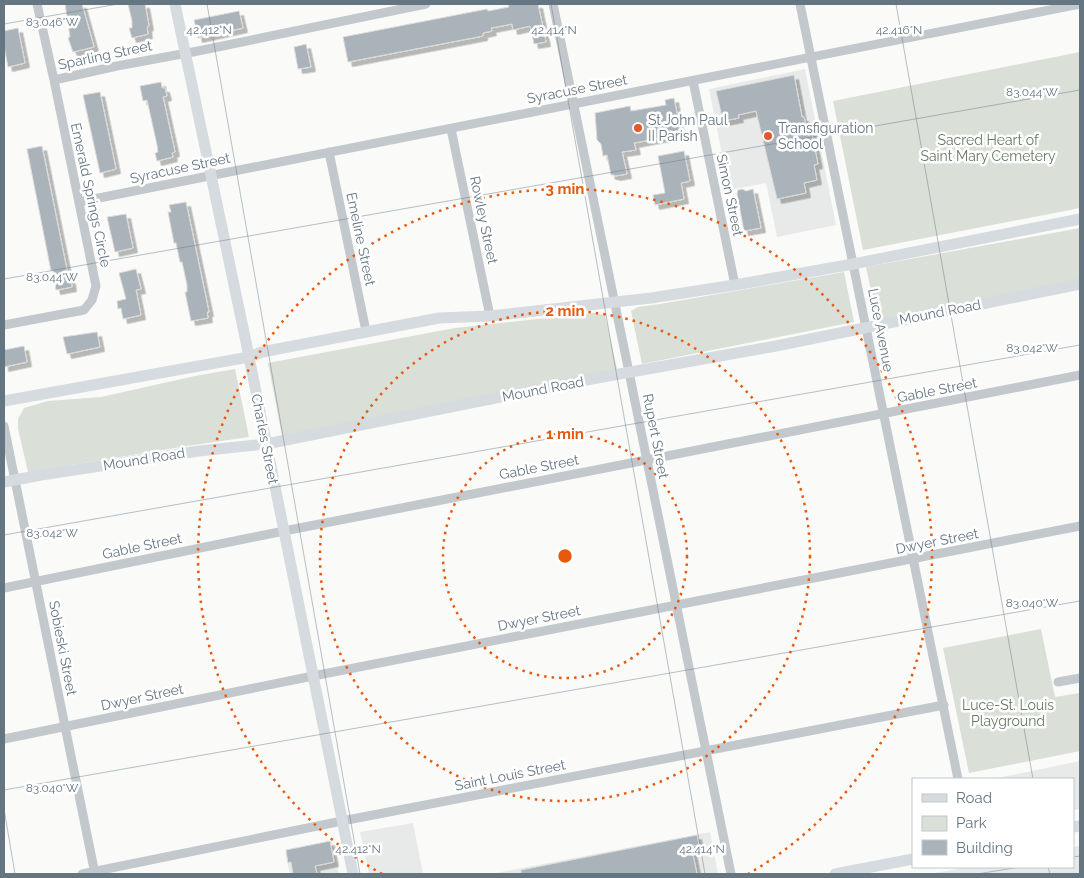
<svg xmlns="http://www.w3.org/2000/svg" width="1084" height="878" viewBox="0 0 1084 878" font-family="Raleway,sans-serif">
  <style>
    .built { fill: #e8e9e9 }
    .green { fill: #dadfd7 }
    .building { fill: #aab3b9; stroke: #dcdcda; filter: url(#shadow) }
    .lines { fill: none; stroke-linecap: round; stroke-linejoin: round }
    .street { stroke: #c3c8cc; stroke-width: 9 }
    .secondary { stroke: #d6dbdf; stroke-width: 11 }
    .ticks { fill: none; stroke: #657683; stroke-width: 1; stroke-opacity: 0.45 }
    .ring { fill: none; stroke: #e8590c; stroke-width: 2.5; stroke-dasharray: 2.5 5 }
    .poi-dot { fill: #e4572e; stroke: #fff; stroke-width: 2 }
    .labels { text-anchor: middle; dominant-baseline: central; stroke-width: 5; stroke-linejoin: round; paint-order: stroke }
    .street-label { font-size: 14px; fill: #657683; stroke: #fff }
    .poi-label { font-size: 14px; fill: #657683; stroke: #fff; text-anchor: start }
    .park-label { font-size: 14px; fill: #687a64; stroke: #fff }
    .ticks-label { font-size: 12px; text-anchor: middle; fill: #657683; stroke: #fff; stroke-width: 5; stroke-linejoin: round; paint-order: stroke }
    .centre { fill: #e8590c; stroke: #fff; stroke-width: 2.5 }
    .ring-label { font-size: 15px; text-anchor: middle; font-weight: bold; fill: #e8590c; stroke: #fff; stroke-width: 5; stroke-linejoin: round; paint-order: stroke }
  </style>
  <defs>
    <filter id="shadow"><feDropShadow dx="4.5" dy="4.5" stdDeviation="0" flood-color="#0004"/></filter>
  </defs>
  <rect width="100%" height="100%" fill="#fafaf8"/>
  <path class="built" d="M805,69L836,225L777,237L766,183L729,190L709,89Z
    M1080,761V809L1073,810V779H993Z
    M413,823L423,874H369L360,832Z
    M710,832L718,874H491Z
    M332,842L339,874H290L285,852Z
    M1080,846V874H929L969,867H1073V847Z"/>
  <path class="green" d="M1080,52V208L863,250L833,101Z
    M1080,228V280L877,320L866,267Z
    M844,272L854,322L642,364L631,311L638,307L660,304Z
    M593,313L605,315L617,369L282,436L268,363L455,328Z
    M235,369L249,437L187,446L28,472L18,429V419L24,408L48,401L101,397L195,376Z
    M1041,629L1055,697L1080,693V751L969,773L943,648Z"/>
  <path class="building" d="M65,4H82L94,47L73,52L68,38L70,37Z
    M128,4H145L149,26L147,27L148,34L132,38L129,28H132V21Z
    M514,4H538L546,42L534,44L530,26L513,30L512,24L491,28L492,31L483,33V36L348,62L343,37L487,9L488,11L509,7L508,5Z
    M239,11L243,28L198,38L194,20Z
    M18,28L25,63L8,67L4,46V31Z
    M306,44L311,67L298,69L294,47Z
    M794,75L802,117H804L807,130H811L818,164L814,165L817,180L804,183L806,193L777,199L756,111L738,115L739,118L723,121L716,91Z
    M161,82L162,88H165L167,96L163,97L175,152L172,153L173,157L157,161L155,153L158,152L157,145L147,100L143,101L140,86Z
    M100,92L116,169L100,173L83,95Z
    M674,98L681,134L634,143L636,150L622,152L627,174L615,176L614,175H611L607,155L603,156L601,144L597,140L595,113L630,106L631,111L666,105L665,100Z
    M42,146L68,275H70L72,287L56,290L53,270L51,271L27,149Z
    M684,151L690,181L681,183L684,199L655,205L653,195L665,193L658,156Z
    M742,189L746,191L753,189L761,228L744,231L737,194L738,190Z
    M186,202L209,312H207L208,318L191,321L185,292H187V285L182,262H180L176,243H174L168,212H171L169,205Z
    M126,214L133,248L115,252L107,217Z
    M136,269L141,289L136,290L141,315L123,319L121,308L118,309L117,301L126,299L119,273Z
    M97,332L100,347L67,354L63,337Z
    M24,346L27,362L4,367V350Z
    M697,835L699,845L691,846L697,874H521V870Z
    M330,841L334,862L315,866L317,874H293L291,862L288,863L286,850Z"/>
  <g class="lines">
    <path class="street" d="M553,4L629,372L731,874
      M800,4L958,779
      M54,80L117,66L198,51L426,4
      M693,81L735,285
      M451,129L490,316
      M329,152L366,331
      M79,202L224,173L1080,4
      M4,325L84,310L92,300L96,286L54,80L37,4
      M4,426L95,874
      M4,588L284,531L1080,375
      M1058,682L1080,678
      M4,739L313,676L1080,526
      M82,874L342,821L944,705"/>
    <path class="secondary" d="M175,4L246,342L353,874
      M4,401L249,357L262,352L439,318L490,316L651,298L735,285L853,264L1080,219
      M4,482L41,475L199,451L266,444L586,380L776,346L1080,284
      M1073,827L1080,826
      M835,874L913,859"/>
  </g>
  <path class="ticks" d="M207,4L360,874M551,4L705,874M896,4L1033,779M4,24L118,4M4,279L1080,90M4,535L1080,345M4,790L1080,601M4,809L15,874M1073,857L1080,856M1048,867L1050,874M977,874L1020,867"/>
  <g class="ring">
    <circle cx="565" cy="556" r="122"/>
    <circle cx="565" cy="556" r="245"/>
    <path d="M382 874A367 367 0 1 1 748 874"/>
  </g>
  <g class="poi-dot">
    <circle cx="638" cy="128" r="5"/>
    <circle cx="768" cy="136" r="5"/>
  </g>
  <g class="labels">
    <g class="street-label">
      <text transform="translate(105 55) rotate(-12)">Sparling Street</text>
      <text transform="translate(577 89) rotate(-11)">Syracuse Street</text>
      <text transform="translate(180 168) rotate(-12)">Syracuse Street</text>
      <text transform="translate(91 195) rotate(78)">Emerald Springs Circle</text>
      <text transform="translate(730 195) rotate(78)">Simon Street</text>
      <text transform="translate(484 220) rotate(78)">Rowley Street</text>
      <text transform="translate(361 239) rotate(78)">Emeline Street</text>
      <text transform="translate(940 312) rotate(-11)">Mound Road</text>
      <text transform="translate(881 330) rotate(79)">Luce Avenue</text>
      <text transform="translate(543 389) rotate(-11)">Mound Road</text>
      <text transform="translate(937 390) rotate(-11)">Gable Street</text>
      <text transform="translate(656 436) rotate(79)">Rupert Street</text>
      <text transform="translate(265 439) rotate(79)">Charles Street</text>
      <text transform="translate(144 459) rotate(-9)">Mound Road</text>
      <text transform="translate(539 467) rotate(-11)">Gable Street</text>
      <text transform="translate(937 541) rotate(-11)">Dwyer Street</text>
      <text transform="translate(142 546) rotate(-12)">Gable Street</text>
      <text transform="translate(539 618) rotate(-11)">Dwyer Street</text>
      <text transform="translate(63 648) rotate(79)">Sobieski Street</text>
      <text transform="translate(142 697) rotate(-12)">Dwyer Street</text>
      <text transform="translate(510 775) rotate(-11)">Saint Louis Street</text>
    </g>
    <g class="poi-label">
      <text x="648" y="120">St John Paul<tspan x="648" dy="16">II Parish</tspan></text>
      <text x="778" y="128">Transfiguration<tspan x="778" dy="16">School</tspan></text>
    </g>
    <g class="park-label">
      <text x="988" y="140">Sacred Heart of<tspan x="988" dy="16">Saint Mary Cemetery</tspan></text>
      <text x="1008" y="705">Luce-St. Louis<tspan x="1008" dy="16">Playground</tspan></text>
    </g>
  </g>
  <g class="ticks-label">
    <text x="52" y="26">83.046°W</text>
    <text x="209" y="34">42.412°N</text>
    <text x="554" y="34">42.414°N</text>
    <text x="899" y="34">42.416°N</text>
    <text x="1032" y="96">83.044°W</text>
    <text x="52" y="281">83.044°W</text>
    <text x="1032" y="352">83.042°W</text>
    <text x="52" y="537">83.042°W</text>
    <text x="1032" y="607">83.040°W</text>
    <text x="52" y="792">83.040°W</text>
    <text x="358" y="853">42.412°N</text>
    <text x="702" y="853">42.414°N</text>
  </g>
  <circle cx="565" cy="556" r="8" class="centre"/>
  <g class="ring-label">
    <text x="565" y="194">3 min</text>
    <text x="565" y="316">2 min</text>
    <text x="565" y="439">1 min</text>
  </g>
  <rect width="1084" height="878" fill="none" stroke="#657683" stroke-width="10"/>
  <rect x="912" y="778" width="162" height="90" fill="#ffffff" stroke="#c1c8cd"/>
  <rect x="922" y="794" width="25" height="8" fill="#d6dbdf" stroke="#c1c8cd"/>
  <text x="956" y="803" font-size="15" fill="#657683">Road</text>
  <rect x="922" y="816" width="25" height="15" fill="#dadfd7" stroke="#c1c8cd"/>
  <text x="956" y="828" font-size="15" fill="#657683">Park</text>
  <rect x="922" y="840" width="25" height="15" fill="#aab3b9" stroke="#c1c8cd"/>
  <text x="956" y="853" font-size="15" fill="#657683">Building</text>
</svg>
